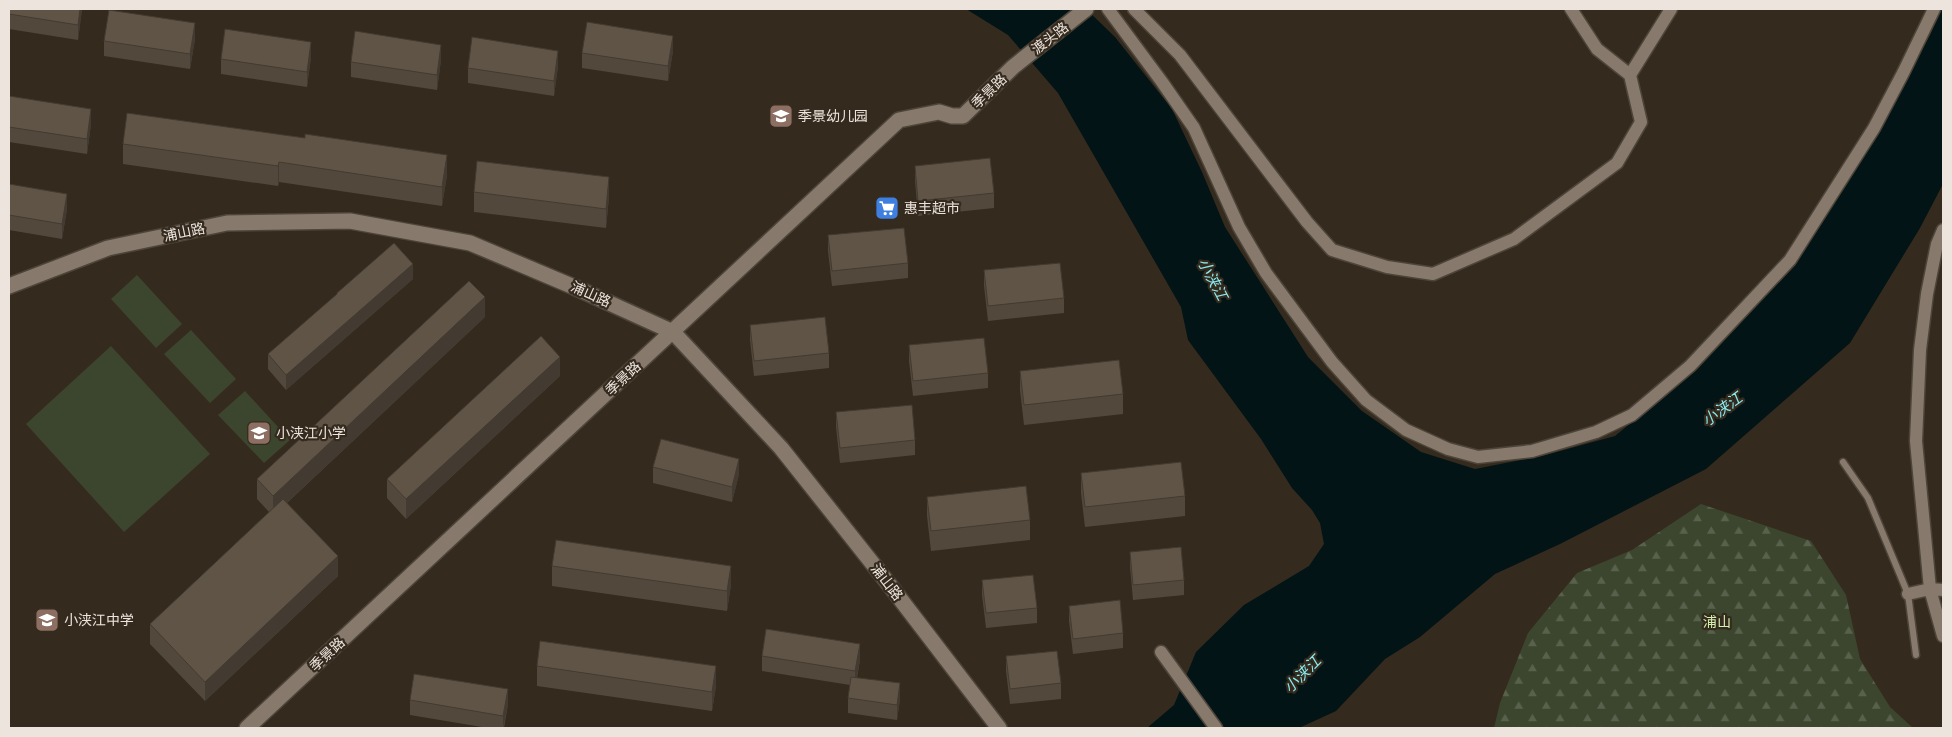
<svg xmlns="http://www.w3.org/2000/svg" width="1952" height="737" viewBox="0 0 1952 737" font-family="Quicksand,'Noto Sans SC',sans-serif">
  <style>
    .forest { fill: url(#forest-firs) }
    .pitch { fill: #3c462e }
    .water { fill: #021415 }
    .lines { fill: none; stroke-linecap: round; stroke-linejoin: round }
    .service-casing { stroke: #4e453a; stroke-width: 9 }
    .minor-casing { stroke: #4e453a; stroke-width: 15 }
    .tertiary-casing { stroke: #4e453a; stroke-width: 18 }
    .service { stroke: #877a6c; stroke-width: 6 }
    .minor { stroke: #877a6c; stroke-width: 12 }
    .tertiary { stroke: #877a6c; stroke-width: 15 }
    .wall { fill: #53483c }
    .shaded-wall { fill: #433b31 }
    .building { fill: #605446; stroke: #433b31 }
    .labels { text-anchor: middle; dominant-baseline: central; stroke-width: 4.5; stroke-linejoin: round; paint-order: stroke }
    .street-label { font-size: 14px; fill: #ede5dd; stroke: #352a1e }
    .poi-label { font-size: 14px; fill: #ede5dd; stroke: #352a1e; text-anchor: start }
    .park-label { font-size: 14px; fill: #d3f0ac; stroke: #352a1e }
    .water-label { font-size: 15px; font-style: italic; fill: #88edf2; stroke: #352a1e }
  </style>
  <defs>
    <pattern id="forest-firs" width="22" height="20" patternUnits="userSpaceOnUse" patternTransform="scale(1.25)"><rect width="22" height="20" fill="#3c462e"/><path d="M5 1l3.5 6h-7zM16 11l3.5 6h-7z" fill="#58614c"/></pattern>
  </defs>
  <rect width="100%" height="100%" fill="#352a1e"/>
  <path class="forest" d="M1701,504L1811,541L1846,595L1860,659L1890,707L1913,728H1494L1500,703L1528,633L1577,573L1632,550Z"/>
  <path class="pitch" d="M137,275L182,324L156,348L111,299Z
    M191,330L236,379L210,403L164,354Z
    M111,346L210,454L124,532L26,424Z
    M245,391L290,440L264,463L218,415Z"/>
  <path class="water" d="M966,9H1086L1115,37L1172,109L1202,172L1225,227L1308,357L1362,411L1421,452L1475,469L1542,456L1615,436L1698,368L1796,263L1866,153L1930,35L1942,9H1943V184L1920,228L1850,343L1706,469L1560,544L1495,574L1420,637L1385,659L1336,711L1299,728H1147L1174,705L1196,652L1244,605L1309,566L1324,544L1320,523L1312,510L1292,488L1261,439L1188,340L1181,307L1058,93L1008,35Z"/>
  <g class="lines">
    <g class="service-casing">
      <path id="service" d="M1843,462L1868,498L1908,594L1916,655"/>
    </g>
    <g class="minor-casing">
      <path id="minor" d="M1108,9L1162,82L1194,128L1239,227L1266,273L1332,362L1366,400L1406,430L1448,449L1478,457L1532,451L1596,432L1632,415L1690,366L1790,260L1874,128L1903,73L1934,9
        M1134,9L1180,55L1307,222L1332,250L1387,267L1433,274L1514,239L1617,163L1641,122L1630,75L1597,49L1571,9
        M1630,75L1671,9
        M1943,230L1937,244L1927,294L1920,350L1916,441L1930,589L1943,636
        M1908,594L1930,589L1943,590
        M1161,652L1216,728"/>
    </g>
    <g class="tertiary-casing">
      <path id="tertiary" d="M9,286L108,248L227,223L350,221L470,243L574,287L673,332L781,448L888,583L999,728
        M247,728L899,120L939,112L952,116H963L1013,67L1086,9"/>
    </g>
    <use href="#service" class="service"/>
    <use href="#minor" class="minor"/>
    <use href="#tertiary" class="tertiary"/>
  </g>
  <path class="wall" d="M9,9H82L78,40L9,29Z
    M195,39L190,69L104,56V41Z
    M673,51L668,81L582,68V53Z
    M311,57L307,87L221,74V59Z
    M441,60L437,90L351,77V62Z
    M558,66L554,96L468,83V68Z
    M9,96L91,124L87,154L9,142Z
    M123,144L447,175L442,206L279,182L278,186L123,164Z
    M915,166L994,193V208L918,216L915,181Z
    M9,184L67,209L62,239L9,230Z
    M474,192L609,197L606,228L474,212Z
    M828,235L908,263V278L832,286L828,251Z
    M984,270L1064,298V313L988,321L984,286Z
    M413,279L286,390L268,369V354L337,295V293Z
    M485,317L287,503L338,576L205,701L150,644V624L269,512L257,499V479Z
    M750,325L829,353V368L754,376L750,340Z
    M909,345L988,373V388L913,396L909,361Z
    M1020,371L1123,394V414L1024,425L1020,390Z
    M560,376L406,519L387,498V479Z
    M836,412L915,440V455L840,463L836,427Z
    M653,467L739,474L732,502L653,483Z
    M1081,473L1185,496V516L1085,527L1081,493Z
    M927,497L1030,520V540L931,551L927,516Z
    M1130,552L1184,580V595L1133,600L1130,567Z
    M552,566L731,585L727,611L552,586Z
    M982,580L1037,608V623L986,628L982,595Z
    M1069,606L1123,633V648L1073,654L1069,621Z
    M762,656L860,660L857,678L900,699L897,720L848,713V698L850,685L762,671Z
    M1006,656L1061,683V699L1010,704L1006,671Z
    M537,666L716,686L712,711L537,686Z
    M410,700L508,704L504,728H488L410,715Z"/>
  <path class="shaded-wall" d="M80,9H82L78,40V25Z
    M195,23V39L190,69V54Z
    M673,36V51L668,81V66Z
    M311,42V57L307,87V72Z
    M441,45V60L437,90V75Z
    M558,51V66L554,96V81Z
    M91,109V124L87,154V139Z
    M447,155V175L442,206V187Z
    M279,162V182L278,186V166Z
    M609,177V197L606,228V209Z
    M67,194V209L62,239V224Z
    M413,264V279L286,390V375Z
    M485,297V317L273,516V496Z
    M560,357V376L406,519V499Z
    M739,459V474L732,502V487Z
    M338,556V576L205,701V682Z
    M731,566V585L727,611V591Z
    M860,644V660L855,686V671Z
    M716,666V686L712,711V692Z
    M900,683V699L897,720V705Z
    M508,689V704L503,728V716Z"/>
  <path class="building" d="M9,9H80L78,25L9,14Z
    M109,10L195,23L190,54L104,41Z
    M587,22L673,36L668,66L582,53Z
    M225,29L311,42L307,72L221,59Z
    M355,31L441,45L437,75L351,62Z
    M472,37L558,51L554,81L468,68Z
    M9,96L91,109L87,139L9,127Z
    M127,113L305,138V134L447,155L442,187L279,162L278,166L123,144Z
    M990,158L994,193L918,201L915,166Z
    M477,161L609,177L606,209L474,192Z
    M9,184L67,194L62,224L9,215Z
    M904,228L908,263L832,271L828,235Z
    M394,243L413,264L286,375L268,354L337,294V293Z
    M1060,263L1064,298L988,306L984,270Z
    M469,281L485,297L273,496L257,479Z
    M825,317L829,353L754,361L750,325Z
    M541,336L560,357L406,499L387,479Z
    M984,338L988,373L913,381L909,345Z
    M1119,360L1123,394L1024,405L1020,371Z
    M912,405L915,440L840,448L836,412Z
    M661,439L739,459L732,487L653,467Z
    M1181,462L1185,496L1085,507L1081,473Z
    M1026,486L1030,520L931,531L927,497Z
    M283,499L338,556L205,682L150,624Z
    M556,540L731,566L727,591L552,566Z
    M1181,547L1184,580L1133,585L1130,552Z
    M1033,575L1037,608L986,613L982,580Z
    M1120,600L1123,633L1073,639L1069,606Z
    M766,629L860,644L855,671L762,656Z
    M540,641L716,666L712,692L537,666Z
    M1057,651L1061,683L1010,689L1006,656Z
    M414,674L508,689L503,716L410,700Z
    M851,677L900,683L897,705L848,698Z"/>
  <defs>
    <g id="school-square" transform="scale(1.25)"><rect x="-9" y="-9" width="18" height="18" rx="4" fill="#8d6e63" stroke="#352a1e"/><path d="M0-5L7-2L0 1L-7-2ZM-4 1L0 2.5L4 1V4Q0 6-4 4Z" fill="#fff"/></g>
    <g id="supermarket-square" transform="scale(1.25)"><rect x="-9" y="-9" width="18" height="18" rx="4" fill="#3f7fe0" stroke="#352a1e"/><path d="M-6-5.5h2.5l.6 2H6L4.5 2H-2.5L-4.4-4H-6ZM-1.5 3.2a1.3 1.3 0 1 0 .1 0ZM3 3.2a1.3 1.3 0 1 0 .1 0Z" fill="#fff"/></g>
  </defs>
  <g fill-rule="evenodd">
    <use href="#school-square" x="781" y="116"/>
    <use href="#supermarket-square" x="887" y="208"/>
    <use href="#school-square" x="259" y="433"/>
    <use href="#school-square" x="47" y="620"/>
  </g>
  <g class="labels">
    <g class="street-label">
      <text transform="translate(1050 38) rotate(-38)">渡头路</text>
      <text transform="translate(989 91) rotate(-44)">季景路</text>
      <text transform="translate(184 232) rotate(-12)">浦山路</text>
      <text transform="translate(591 294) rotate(24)">浦山路</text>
      <text transform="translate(623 378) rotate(-43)">季景路</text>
      <text transform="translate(887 582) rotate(52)">浦山路</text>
      <text transform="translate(327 654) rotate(-43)">季景路</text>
    </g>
    <g class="poi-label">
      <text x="798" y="116">季景幼儿园</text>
      <text x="904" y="208">惠丰超市</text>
      <text x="276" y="433">小浃江小学</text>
      <text x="64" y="620">小浃江中学</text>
    </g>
    <g class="park-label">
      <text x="1717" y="622">浦山</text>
    </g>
    <g class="water-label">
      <text transform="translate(1213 279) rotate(62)">小浃江</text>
      <text transform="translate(1722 409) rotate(-36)">小浃江</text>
      <text transform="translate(1302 674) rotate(-45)">小浃江</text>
    </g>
  </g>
  <rect width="1952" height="737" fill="none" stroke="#ede5dd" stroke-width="20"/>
</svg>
